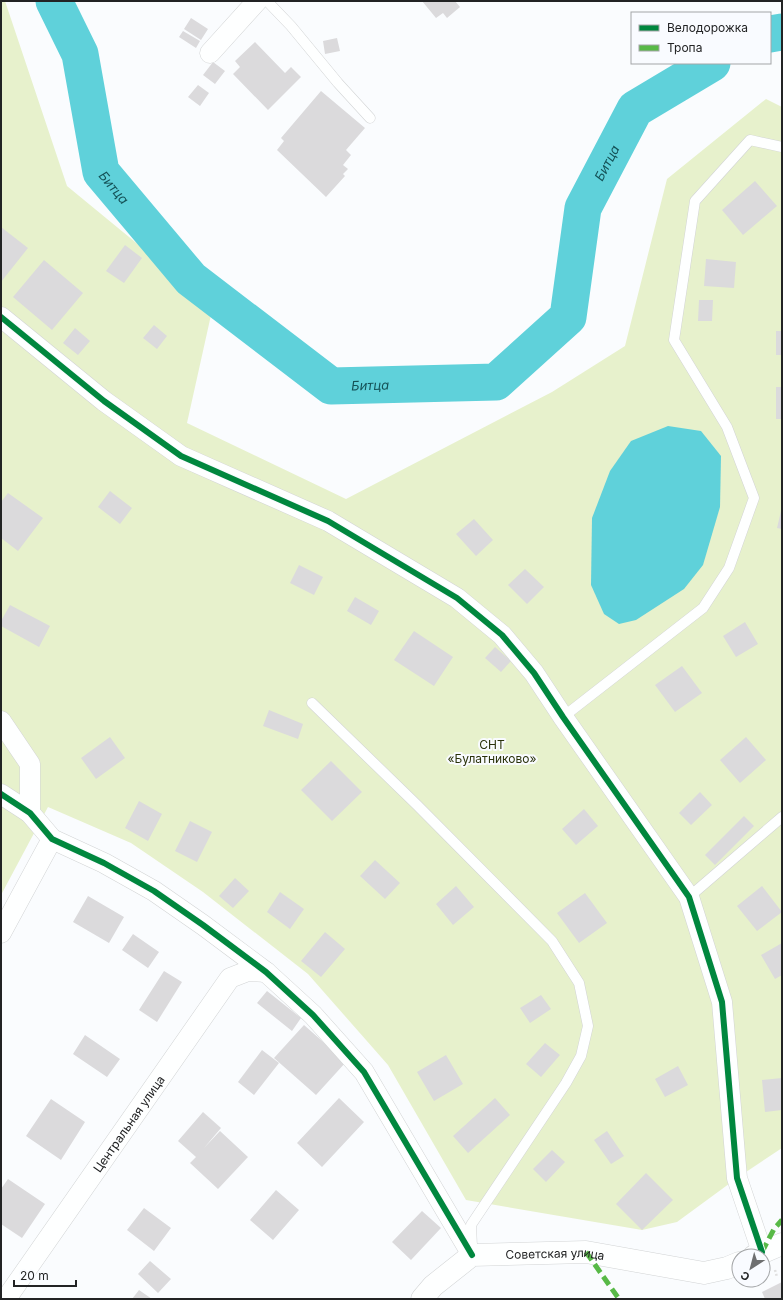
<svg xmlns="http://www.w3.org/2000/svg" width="783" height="1300" viewBox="0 0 783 1300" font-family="Inter,sans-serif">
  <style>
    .green { fill: #e7f1cc }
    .water { fill: #5fd1da }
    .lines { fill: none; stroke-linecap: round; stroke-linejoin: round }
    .river { stroke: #5fd1da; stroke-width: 37 }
    .building { fill: #dbdadc }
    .lane-casing { stroke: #d2d4d5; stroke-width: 11 }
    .street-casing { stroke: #d2d4d5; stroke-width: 21 }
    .secondary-casing { stroke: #d2d4d5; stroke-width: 23 }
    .path { stroke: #e0e0e0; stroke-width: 2.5; stroke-dasharray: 2 2; stroke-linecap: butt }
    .lane { stroke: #feffff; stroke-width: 10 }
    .street { stroke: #feffff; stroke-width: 20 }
    .secondary { stroke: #feffff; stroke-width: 22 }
    .quiet { stroke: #58b947; stroke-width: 5; stroke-dasharray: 10 5; stroke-linecap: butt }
    .cycleway-casing { stroke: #f9fbff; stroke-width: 8 }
    .cycleway { stroke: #00873e; stroke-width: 6 }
    .labels { text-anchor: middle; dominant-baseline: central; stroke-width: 4; stroke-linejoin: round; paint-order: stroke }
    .park-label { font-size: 12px; fill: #2a320a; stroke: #f9fbff }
    .street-label { font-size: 12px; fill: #222324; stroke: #f9fbff }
    .water-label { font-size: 13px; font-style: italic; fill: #155257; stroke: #f9fbff }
  </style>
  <rect width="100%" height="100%" fill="#fafcfe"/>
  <path class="green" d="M1,1H5L67,186L213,306L187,423L346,499L552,392L625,346L667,179L766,99L782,107V1148L737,1178L677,1222L642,1230L466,1200L388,1065L308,974L203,892L131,843L48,807L1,895Z"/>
  <path class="water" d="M668,426L701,431L721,456L720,507L703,565L684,589L636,620L619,624L604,614L591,585L592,518L610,471L631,441Z"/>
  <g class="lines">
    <g class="river">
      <path id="s1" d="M54,1L80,54L101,172L191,279L331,386L496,382L568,317L583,208L635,109L712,63"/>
      <path d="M770,34L782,32"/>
    </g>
  </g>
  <path class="building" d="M422,1H455L460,7L447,18L443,13L436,18Z
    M191,18L208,29L201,40L184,29Z
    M183,31L200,41L196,48L179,37Z
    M337,38L340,51L325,54L323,41Z
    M255,42L285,73L291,67L301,77L268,110L233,74L240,67L235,61Z
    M213,62L225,71L215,84L203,75Z
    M198,85L209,93L200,106L188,97Z
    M321,91L365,128L346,150L351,155L343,165L348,169L343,174L345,176L326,197L277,150L284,141L281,138Z
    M755,181L777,206L743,235L722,210Z
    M1,227L28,248L1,282Z
    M125,245L142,258L124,283L106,271Z
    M706,259L736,262L734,288L704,286Z
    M44,260L83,293L52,330L13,297Z
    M699,300H713L712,321H698Z
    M154,325L167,336L157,349L143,338Z
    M75,328L90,341L78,355L63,343Z
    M776,331H782V355H776Z
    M776,387H782V419H776Z
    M110,491L132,508L120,524L98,507Z
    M8,493L43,518L18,551L1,538V502Z
    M781,511H782V529L777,528Z
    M474,519L493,540L476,556L456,534Z
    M299,565L323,577L314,595L290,583Z
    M525,569L544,587L527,604L508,585Z
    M355,597L379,611L371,625L347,611Z
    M10,605L50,626L39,647L1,626V621Z
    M745,622L758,644L736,657L723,636Z
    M414,631L453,657L434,686L394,660Z
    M495,647L511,661L501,672L485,658Z
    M682,666L702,693L675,712L655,685Z
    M269,710L303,724L298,739L263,726Z
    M110,737L125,758L96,779L81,758Z
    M746,737L766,760L740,783L720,760Z
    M331,761L362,792L332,821L301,790Z
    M700,792L712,805L691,825L679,813Z
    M139,801L162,814L148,841L125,828Z
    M584,809L598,826L576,845L562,829Z
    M744,816L754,826L715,865L705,855Z
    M190,821L212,832L197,862L175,851Z
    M375,860L400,883L385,899L360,876Z
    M235,878L249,891L233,908L219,896Z
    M456,886L474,907L453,925L436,904Z
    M762,886L782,912L757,931L737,906Z
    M280,892L304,909L290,929L267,912Z
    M585,893L607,923L579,943L557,913Z
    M88,896L124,917L109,943L73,922Z
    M325,932L345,949L321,977L301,961Z
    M133,934L159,952L148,968L122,950Z
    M782,943V975L775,979L761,955Z
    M164,971L182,982L157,1022L139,1010Z
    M267,991L301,1018L292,1031L257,1003Z
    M541,995L551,1009L530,1023L520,1008Z
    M304,1025L346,1062L316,1095L274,1058Z
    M85,1035L120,1059L107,1077L73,1054Z
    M545,1043L560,1055L541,1077L526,1064Z
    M262,1050L279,1063L254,1095L238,1082Z
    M446,1055L463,1084L434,1101L417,1072Z
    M678,1066L688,1085L665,1097L655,1079Z
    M782,1078V1110L765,1112L762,1080Z
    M339,1098L364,1122L322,1167L297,1143Z
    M495,1098L510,1115L468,1153L453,1136Z
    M51,1099L85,1122L61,1160L26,1136Z
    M203,1112L221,1128L204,1148L220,1131L248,1157L218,1189L190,1163L196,1157L178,1141Z
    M607,1131L624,1156L611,1164L594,1140Z
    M552,1150L565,1162L546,1182L533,1169Z
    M646,1173L673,1200L642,1230L616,1204Z
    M8,1179L45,1204L22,1238L1,1224V1189Z
    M276,1190L299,1210L273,1240L250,1220Z
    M144,1208L171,1228L154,1251L127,1230Z
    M422,1211L441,1228L411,1260L392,1242Z
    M150,1261L171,1279L158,1293L138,1274Z
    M782,1282V1299H765L762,1292Z
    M139,1290L152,1299H132Z"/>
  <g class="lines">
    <g class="lane-casing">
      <path id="lane" d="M267,1L291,26L338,83L370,118
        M312,703L417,805L552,941L579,983L588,1026L581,1056L566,1083L471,1225L472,1247
        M563,717L703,608L729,568L754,498L727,427L674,340L695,201L750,140L782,147
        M689,897L782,817"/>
    </g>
    <g class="street-casing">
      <g id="street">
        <path d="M210,53L257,1"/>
        <path d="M1,317L104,401L181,456L328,521L457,598L502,635L534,673L563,717L689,897L722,1002L737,1178L762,1252"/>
        <path d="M1,721L30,764V813"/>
        <path d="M1,794L30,813L52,839L104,863L154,891L203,925L266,972L313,1015L364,1072L472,1255"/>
        <path d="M1,933L52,839"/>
        <path id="s2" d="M6,1299L230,978L248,971L266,972"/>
      </g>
    </g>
    <g class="secondary-casing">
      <g id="secondary">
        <path d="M754,1256L782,1244"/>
        <path id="s3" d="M422,1299L433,1286L472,1255L586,1252L704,1273L727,1268L739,1263"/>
      </g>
    </g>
    <path class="path" d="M775,1270L777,1277"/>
    <use href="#lane" class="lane"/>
    <use href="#street" class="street"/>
    <use href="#secondary" class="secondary"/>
    <path class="quiet" d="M586,1252L619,1299
      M762,1252L774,1229L782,1220"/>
    <g class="cycleway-casing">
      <path id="cycleway" d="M1,317L104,401L181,456L328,521L457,598L502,635L534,673L563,717L689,897L722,1002L737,1178L762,1252
        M1,794L30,813L52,839L104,863L154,891L203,925L266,972L313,1015L364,1072L472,1255"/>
    </g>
    <use href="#cycleway" class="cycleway"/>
  </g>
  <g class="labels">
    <g class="park-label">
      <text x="492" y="744">СНТ<tspan x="492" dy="14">«Булатниково»</tspan></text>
    </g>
    <g class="street-label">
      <text stroke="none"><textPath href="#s2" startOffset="214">Центральная улица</textPath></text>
      <text stroke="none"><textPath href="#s3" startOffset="150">Советская улица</textPath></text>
    </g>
    <g class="water-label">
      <text stroke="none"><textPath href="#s1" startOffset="918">Битца</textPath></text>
      <text stroke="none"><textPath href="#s1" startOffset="199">Битца</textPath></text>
      <text stroke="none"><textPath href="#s1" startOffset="534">Битца</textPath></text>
    </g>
  </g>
  <rect width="783" height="1300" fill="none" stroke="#222324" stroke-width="4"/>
  <rect x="631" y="12" width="140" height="52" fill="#f9fbff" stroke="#a3a5a7"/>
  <rect x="639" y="25" width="20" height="6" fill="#00873e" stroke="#a3a5a7"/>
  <text x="667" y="32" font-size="12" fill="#222324">Велодорожка</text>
  <rect x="639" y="45" width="20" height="6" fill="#58b947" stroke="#a3a5a7"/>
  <text x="667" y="52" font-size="12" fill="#222324">Тропа</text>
  <g transform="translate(751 1268) rotate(216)"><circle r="19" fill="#f9fbff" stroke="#a3a5a7"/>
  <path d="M0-3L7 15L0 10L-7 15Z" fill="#6e6f70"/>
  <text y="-6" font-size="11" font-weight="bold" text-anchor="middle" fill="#222324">С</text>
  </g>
  <path d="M14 1280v6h62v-6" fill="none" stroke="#222324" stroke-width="2"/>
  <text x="20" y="1280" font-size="12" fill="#222324" stroke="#f9fbff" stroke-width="3" paint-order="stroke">20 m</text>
</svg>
